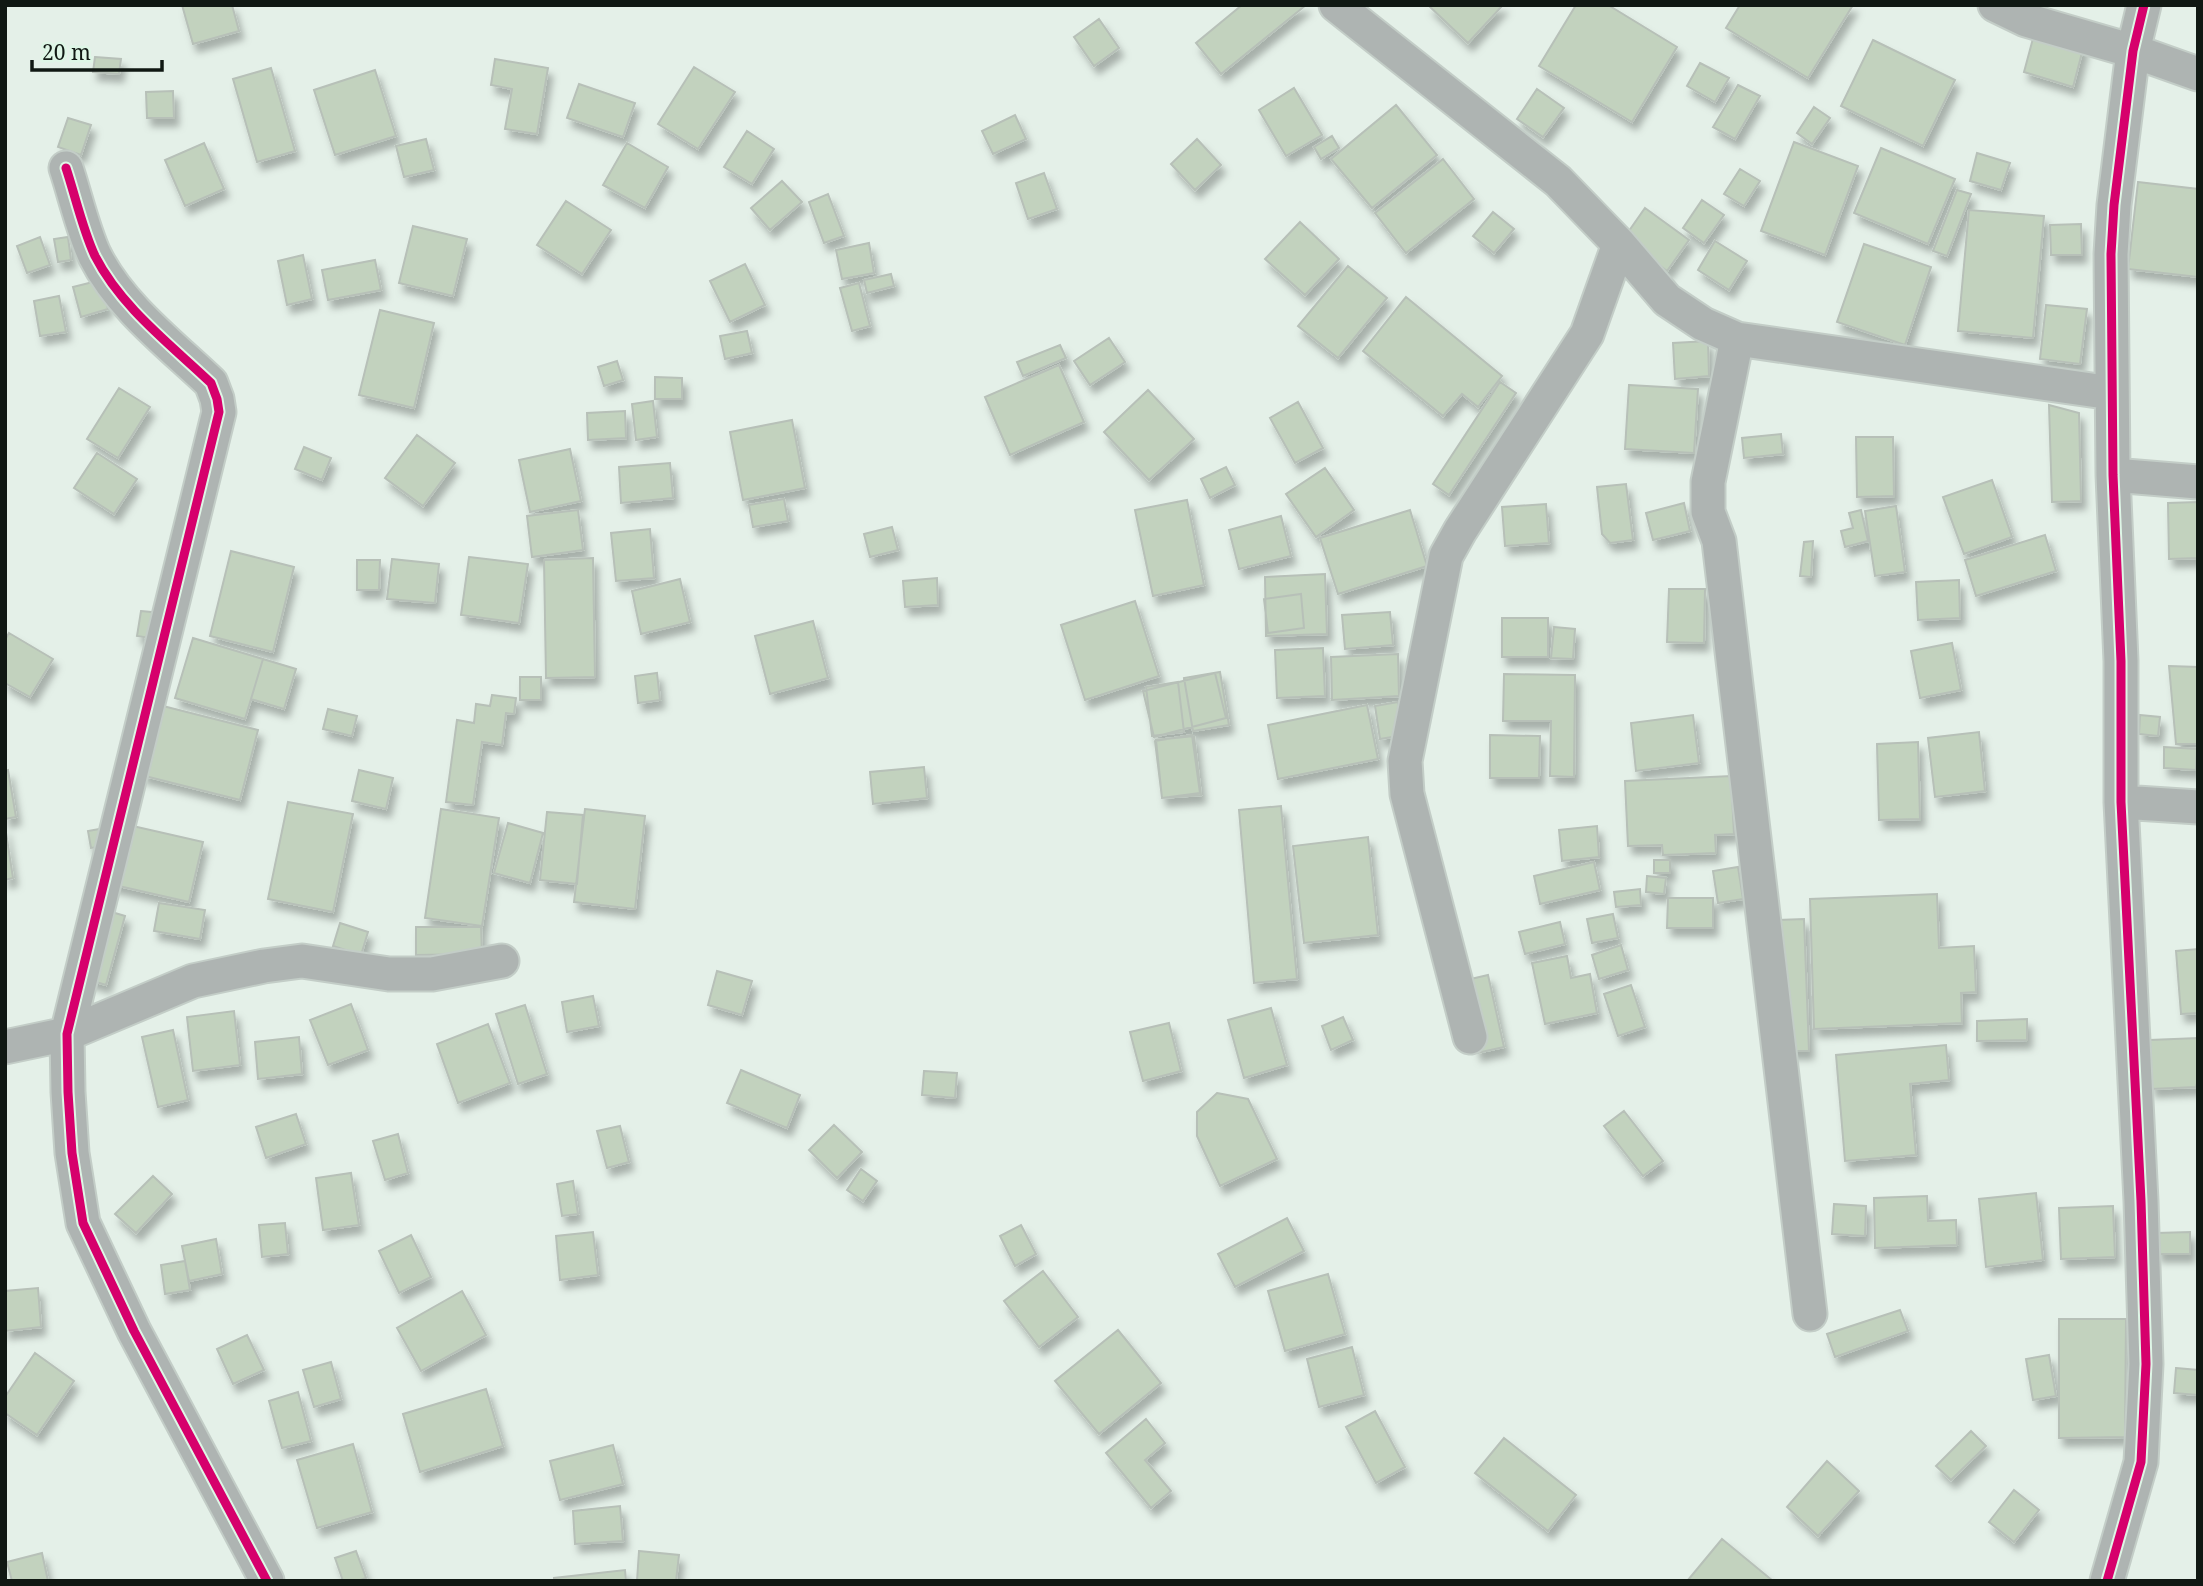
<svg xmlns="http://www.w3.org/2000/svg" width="2203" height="1586" viewBox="0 0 2203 1586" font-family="'Noto Serif',serif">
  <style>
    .building { fill: #c2d2be; stroke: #b7c0b8; stroke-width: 2; filter: url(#shadow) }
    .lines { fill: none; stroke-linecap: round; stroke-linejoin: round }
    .street-casing { stroke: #c3cdc7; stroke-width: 37 }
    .street { stroke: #aeb4b2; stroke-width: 33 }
    .cycleway-casing { stroke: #def6e6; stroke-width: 13 }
    .cycleway { stroke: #d6006c; stroke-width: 9 }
  </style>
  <defs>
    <filter id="shadow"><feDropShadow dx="4.5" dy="8" stdDeviation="3.5" flood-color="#0004"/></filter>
  </defs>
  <rect width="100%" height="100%" fill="#e4f0e8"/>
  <path class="building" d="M182,5H232L239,31L193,44Z
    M1242,5H1306L1221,74L1196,43Z
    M1428,5H1503L1468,43Z
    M1576,5H1608L1677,47L1632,122L1539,66Z
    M1740,5H1853L1808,78L1726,28Z
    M1099,19L1119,48L1094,66L1074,37Z
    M2035,31L2084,45L2073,87L2024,72Z
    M1873,40L1955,80L1923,146L1841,106Z
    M95,57L121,59L119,74L93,72Z
    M495,59L548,68L537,134L505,129L512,89L491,85Z
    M1700,63L1729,78L1715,102L1687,86Z
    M694,67L735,92L698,149L658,124Z
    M271,68L295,151L257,162L233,79Z
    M375,70L396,136L335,155L314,90Z
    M579,84L635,103L623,137L567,118Z
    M1738,85L1760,96L1735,139L1713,127Z
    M1294,88L1322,135L1286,156L1259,110Z
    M1537,89L1564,108L1543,137L1517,119Z
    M173,91L174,118H147L146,92Z
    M1396,105L1437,155L1372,208L1331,159Z
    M1814,107L1830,118L1812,144L1797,133Z
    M1015,115L1026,139L993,154L982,131Z
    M68,118L91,125L81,155L58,147Z
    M747,131L774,149L752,184L724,167Z
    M1332,136L1339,148L1321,159L1314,147Z
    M426,139L434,170L404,177L396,146Z
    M1197,139L1221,165L1195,190L1171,164Z
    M1794,142L1858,166L1825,255L1761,231Z
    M204,143L224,189L185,206L165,160Z
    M627,143L668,167L645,208L603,185Z
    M1881,148L1955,179L1928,244L1854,213Z
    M1977,153L2010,163L2001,190L1970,181Z
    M1443,159L1474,199L1406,253L1375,213Z
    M1740,169L1760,181L1744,206L1724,194Z
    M1044,173L1057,209L1028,219L1016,183Z
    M782,181L802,202L770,230L751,208Z
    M2138,182L2198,189V277L2128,269Z
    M1957,190L1971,194L1947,256L1933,251Z
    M828,194L844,236L824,243L809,202Z
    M1702,200L1724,215L1704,243L1683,228Z
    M566,201L611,230L582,274L537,245Z
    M1645,208L1689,240L1667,271L1624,238Z
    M1969,210L2044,216L2033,338L1958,331Z
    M1493,212L1514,229L1494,253L1473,236Z
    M1300,222L1339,259L1305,295L1265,259Z
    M2081,224L2082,255H2051L2050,225Z
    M413,226L467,239L453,296L399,283Z
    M40,237L50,265L27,273L17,246Z
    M68,237L71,260L58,262L54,239Z
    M1715,241L1747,261L1729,290L1698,270Z
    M869,243L874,273L842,279L836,250Z
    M1864,244L1931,267L1905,345L1837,322Z
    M303,255L312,299L287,305L278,261Z
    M375,260L381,290L328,300L322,270Z
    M745,264L765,305L730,322L710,281Z
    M1348,266L1387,298L1338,358L1298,326Z
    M891,274L894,286L867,293L864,280Z
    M101,280L108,309L81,317L73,287Z
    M859,283L870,326L852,331L840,288Z
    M59,296L66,332L40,336L34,301Z
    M1406,297L1502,376L1478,407L1462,394L1443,416L1363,351Z
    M2046,305L2087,309L2080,364L2040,359Z
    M380,310L434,323L414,408L359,395Z
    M747,331L752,353L725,359L720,336Z
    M1109,338L1125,362L1090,385L1074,361Z
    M1708,341L1709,376L1675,379L1673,343Z
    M1060,345L1066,358L1023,376L1017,362Z
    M617,361L623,380L604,386L598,367Z
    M1059,365L1084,422L1010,455L985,397Z
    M655,377L682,378V399H655Z
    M1500,382L1516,393L1449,495L1433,484Z
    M1629,385L1698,389L1694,453L1625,449Z
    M119,388L150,407L118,458L87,439Z
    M1148,390L1194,439L1149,480L1104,432Z
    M653,401L657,437L636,440L632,404Z
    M1298,402L1323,448L1295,463L1270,418Z
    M2049,405L2079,413L2081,501L2052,502Z
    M625,411L626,438L588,440L587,413Z
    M792,420L805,488L743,500L730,432Z
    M1781,434L1783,454L1744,458L1742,438Z
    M417,435L455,463L423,506L385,478Z
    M1856,437H1893L1894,496L1857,497Z
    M304,447L331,458L322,480L295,469Z
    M570,449L581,501L530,512L519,460Z
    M97,453L137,479L114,514L74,488Z
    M670,463L673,498L621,503L619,467Z
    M1226,467L1235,485L1210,498L1201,479Z
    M1325,468L1354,510L1316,537L1286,494Z
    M1992,480L2012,537L1964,554L1943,497Z
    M1626,484L1633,540L1610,543L1602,534L1597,487Z
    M784,499L788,521L753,527L749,505Z
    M1187,500L1204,585L1153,596L1135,510Z
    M2198,502V558L2169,559L2168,503Z
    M1684,503L1690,531L1653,540L1646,513Z
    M1546,504L1549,543L1505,546L1502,507Z
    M1896,506L1905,572L1875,576L1865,511Z
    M578,510L583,550L532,557L527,516Z
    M1410,510L1427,566L1338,594L1320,538Z
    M1861,510L1868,541L1845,547L1841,531L1853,528L1849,513Z
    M1281,516L1291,556L1239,569L1229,530Z
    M892,527L898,550L870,557L864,534Z
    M650,529L654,578L616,581L611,533Z
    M2045,535L2056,571L1976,596L1965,560Z
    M1813,541L1811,577L1800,576L1804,542Z
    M231,551L294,567L273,652L210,636Z
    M469,557L528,564L519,623L461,615Z
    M593,558L595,677L546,678L544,560Z
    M392,559L439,564L435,603L387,599Z
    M357,560H380L379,590H357Z
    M1325,574L1327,634L1266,636L1265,577Z
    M937,578L938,605L905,607L903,581Z
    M680,579L690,622L641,634L632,591Z
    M1959,580L1960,618L1918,620L1916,582Z
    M1669,589H1705L1704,643L1667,642Z
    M1301,594L1304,628L1268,633L1264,599Z
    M1135,601L1159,676L1085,700L1061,625Z
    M141,611L161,613L157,639L137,636Z
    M1390,612L1393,645L1345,649L1342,615Z
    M1502,618H1548V657H1502Z
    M813,621L828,678L770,694L755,636Z
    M1554,627L1575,629L1573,659L1551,658Z
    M9,633L53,659L30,697L5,683V640Z
    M193,638L263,659L245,719L175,698Z
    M1952,643L1961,690L1920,698L1911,651Z
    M1323,648L1325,696L1277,698L1275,650Z
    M1398,654L1399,696L1332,700L1331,657Z
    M263,659L296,669L284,709L251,699Z
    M2169,666L2198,667V744H2176Z
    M1220,672L1229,725L1193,731L1184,678Z
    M657,673L660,700L638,703L635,676Z
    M1215,673L1226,718L1154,737L1143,691Z
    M1504,674L1575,675L1574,777L1550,776L1551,721H1503Z
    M520,677H541V700H520Z
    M1178,682L1184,732L1152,736L1146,687Z
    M492,695L516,698L514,714L506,713L502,745L482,742L473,805L446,802L457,720L474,723L476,704L490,706Z
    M1398,702L1404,735L1380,739L1375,706Z
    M159,705L258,730L240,800L141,775Z
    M1367,705L1378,759L1278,779L1268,725Z
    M328,709L357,716L352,736L323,729Z
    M1693,715L1699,763L1636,771L1631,723Z
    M2140,715L2160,717L2158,736L2139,734Z
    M1979,732L1985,791L1935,797L1928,738Z
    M1192,735L1200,793L1162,798L1155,741Z
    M1490,735L1540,736L1539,778H1490Z
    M1194,736L1201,795L1162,798L1156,740Z
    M1918,742L1920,819L1879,820L1877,744Z
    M2164,747L2197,749L2196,770L2164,768Z
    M924,767L927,798L873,804L870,772Z
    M8,770L16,817L5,819V771Z
    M359,770L393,778L386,809L352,801Z
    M1731,776L1734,834L1715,835L1716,853L1663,855L1662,845L1628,846L1625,781Z
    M288,802L353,814L333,912L268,899Z
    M1281,806L1297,979L1254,983L1239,810Z
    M441,809L499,818L482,926L425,918Z
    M585,809L645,816L635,909L574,902Z
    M547,812L583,815L577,884L540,880Z
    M508,823L543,833L530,883L494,873Z
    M124,824L203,842L189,902L110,884Z
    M5,826L13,878L5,880Z
    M1597,826L1599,857L1562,861L1559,830Z
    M105,828L107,846L91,848L88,831Z
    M1368,837L1378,935L1304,943L1293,846Z
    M1654,860H1670V873H1654Z
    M1594,862L1600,890L1540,904L1534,876Z
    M1738,867L1743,899L1718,903L1713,871Z
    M1647,876L1666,878L1664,894L1646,892Z
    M1640,889L1641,905L1616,907L1614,892Z
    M1937,894L1939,948L1974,946L1976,992L1961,993L1962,1023L1814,1029L1810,899Z
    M1668,898H1713V928H1667Z
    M159,903L205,910L200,939L154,931Z
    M105,910L125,916L106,985L86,979Z
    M1613,914L1618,938L1592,943L1587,919Z
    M1804,919L1809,1051H1783L1778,920Z
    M1560,922L1565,944L1525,954L1519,932Z
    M340,923L368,932L361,955L333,946Z
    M416,927H481L482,954L416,955Z
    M1621,945L1628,970L1599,979L1592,955Z
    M2198,949V1013L2181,1014L2176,951Z
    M1567,956L1571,978L1590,974L1597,1013L1545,1024L1532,963Z
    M717,971L752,981L742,1015L708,1005Z
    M1488,975L1504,1047L1477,1053L1462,981Z
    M1631,985L1645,1027L1618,1036L1604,994Z
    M593,996L599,1026L567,1032L562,1002Z
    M351,1004L368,1050L328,1065L310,1020Z
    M525,1005L547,1074L518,1084L496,1014Z
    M1271,1008L1287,1065L1244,1078L1228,1020Z
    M234,1011L240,1065L193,1071L187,1017Z
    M1343,1017L1353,1040L1331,1050L1322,1026Z
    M2027,1019V1040L1977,1041V1021Z
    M1169,1023L1181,1071L1143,1081L1130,1032Z
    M488,1024L510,1083L458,1103L437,1044Z
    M173,1030L188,1100L158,1107L142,1037Z
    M299,1037L302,1074L258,1079L255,1042Z
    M2198,1038V1079L2196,1087L2151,1089L2150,1040Z
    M1946,1045L1949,1080L1910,1084L1916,1155L1845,1161L1836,1055Z
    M741,1070L800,1095L787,1128L727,1103Z
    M924,1071L957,1073L955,1098L922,1095Z
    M1217,1093L1248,1099L1277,1159L1220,1186L1197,1136V1112Z
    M1624,1111L1663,1161L1643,1176L1604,1126Z
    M296,1114L306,1144L266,1158L256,1127Z
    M834,1125L862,1152L837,1178L809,1150Z
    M620,1126L629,1162L607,1168L597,1131Z
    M398,1134L408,1173L385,1180L373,1141Z
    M861,1169L877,1181L863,1201L847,1190Z
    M351,1173L359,1225L323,1230L316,1178Z
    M153,1176L172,1194L136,1233L115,1214Z
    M573,1181L578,1214L562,1216L557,1184Z
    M2036,1193L2043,1260L1986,1267L1979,1199Z
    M1927,1196L1928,1221L1956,1220L1957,1245L1875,1248L1874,1198Z
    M1834,1204L1866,1206L1865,1236L1832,1234Z
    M2113,1206L2115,1257L2061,1259L2059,1208Z
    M1287,1218L1304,1251L1235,1287L1218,1254Z
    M285,1223L288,1254L262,1257L259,1225Z
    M1021,1225L1036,1254L1015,1266L1000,1236Z
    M593,1232L598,1275L560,1280L556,1236Z
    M2190,1232V1254H2157V1233Z
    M411,1235L431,1277L399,1293L379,1251Z
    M216,1239L222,1274L189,1281L182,1246Z
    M185,1261L190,1290L165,1294L161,1265Z
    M1043,1271L1078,1317L1039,1347L1004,1301Z
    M1328,1274L1345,1334L1285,1351L1268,1291Z
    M38,1288L41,1327L5,1331V1291Z
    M462,1291L486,1335L421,1371L397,1328Z
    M1900,1310L1908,1331L1835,1357L1827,1334Z
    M2059,1319H2126L2125,1437L2059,1438Z
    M1118,1330L1161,1383L1099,1434L1055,1381Z
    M247,1335L264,1370L233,1384L217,1349Z
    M1352,1347L1364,1395L1319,1407L1307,1359Z
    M35,1353L74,1381L37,1435L5,1413V1397Z
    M2049,1355L2056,1396L2033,1400L2026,1359Z
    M331,1362L341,1399L314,1407L303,1370Z
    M2176,1368L2198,1370V1395L2174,1393Z
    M486,1389L503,1446L420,1472L403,1414Z
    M298,1392L311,1441L282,1448L269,1401Z
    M1375,1411L1405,1467L1376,1483L1346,1427Z
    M1146,1419L1165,1443L1145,1460L1171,1491L1151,1508L1106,1453Z
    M1971,1431L1986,1446L1951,1480L1936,1466Z
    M1504,1438L1576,1495L1548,1531L1475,1473Z
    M353,1444L372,1512L317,1528L297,1460Z
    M613,1445L623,1484L560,1500L550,1461Z
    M1827,1461L1859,1491L1818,1536L1787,1507Z
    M2014,1490L2039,1510L2014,1542L1989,1522Z
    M620,1506L623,1541L575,1544L573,1511Z
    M1722,1539L1773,1581H1690L1688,1580Z
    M356,1551L366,1578L358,1581H343L335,1558Z
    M639,1551L679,1555L676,1581H637Z
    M42,1553L48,1581H12L7,1562Z
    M625,1570L626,1581H554V1578Z"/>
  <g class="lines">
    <g class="street-casing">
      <path id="street" d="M1336,5L1558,181L1619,244L1667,300L1703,324L1737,339L2112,393
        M1995,5L2026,20L2133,51L2198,74
        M66,168C75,195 83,231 95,256C121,307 170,344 211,383L217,399L219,412L67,1034L68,1092L72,1153L83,1223L134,1331L267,1581
        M1737,339L1708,482V512L1719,541L1810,1314
        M2113,475L2198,482
        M2121,802L2198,807
        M1470,1037L1407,794L1405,761L1446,556L1460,531L1587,334L1619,244
        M5,1047L67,1034L193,981L264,966L302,961L389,974H432L502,961
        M2107,1581L2141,1462L2146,1364L2141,1201L2121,802V661L2113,475L2111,254L2114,205L2133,51L2144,5"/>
    </g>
    <use href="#street" class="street"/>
    <g class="cycleway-casing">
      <path id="cycleway" d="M66,168C75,195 83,231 95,256C121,307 170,344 211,383L217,399L219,412L67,1034L68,1092L72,1153L83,1223L134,1331L267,1581
        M2107,1581L2141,1462L2146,1364L2141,1201L2121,802V661L2113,475L2111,254L2114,205L2133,51L2144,5"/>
    </g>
    <use href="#cycleway" class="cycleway"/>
  </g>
  <rect width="2203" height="1586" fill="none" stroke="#101813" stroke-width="14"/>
  <path d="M32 60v10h130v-10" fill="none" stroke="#101813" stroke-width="3.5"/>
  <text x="42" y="60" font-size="21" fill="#101813" stroke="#def6e6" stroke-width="5" paint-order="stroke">20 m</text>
</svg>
